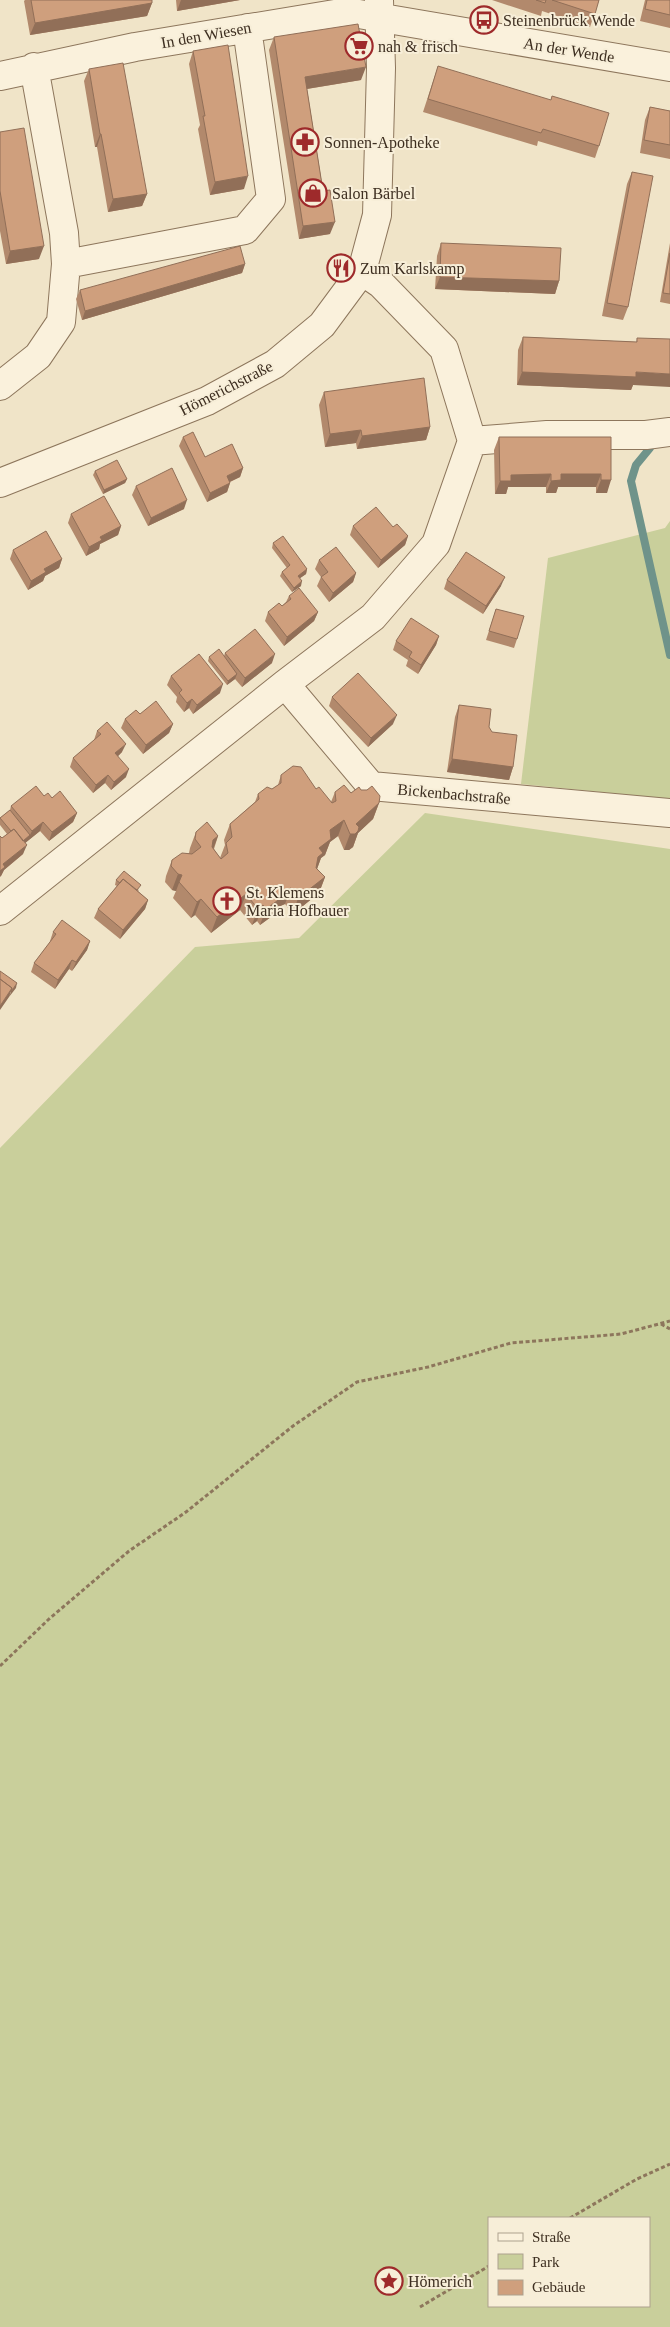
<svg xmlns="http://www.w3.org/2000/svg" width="670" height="2327" viewBox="0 0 670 2327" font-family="'Times New Roman',serif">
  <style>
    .green { fill: #c9cf9b; fill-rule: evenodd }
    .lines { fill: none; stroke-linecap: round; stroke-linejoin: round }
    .stream { stroke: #6f938a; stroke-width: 8 }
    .minor-casing { stroke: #8d765c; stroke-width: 30 }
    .path { stroke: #8d765c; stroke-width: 3; stroke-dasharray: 4 2.5; stroke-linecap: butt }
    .minor { stroke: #faf1dc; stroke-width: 28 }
    .wall { fill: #b2896c }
    .shaded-wall { fill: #916f58 }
    .building { fill: #cf9f7d; stroke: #916f58 }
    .labels { text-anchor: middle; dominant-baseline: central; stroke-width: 4; stroke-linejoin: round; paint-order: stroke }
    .poi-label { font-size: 16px; fill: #3d2e20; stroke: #f7eed8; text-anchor: start }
    .street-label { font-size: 16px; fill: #3d2e20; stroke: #f7eed8 }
  </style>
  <rect width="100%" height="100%" fill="#f0e4c8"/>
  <path class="green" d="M670,521V799L521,784L548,558L665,528Z
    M425,813L670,849V2327H0V1148L195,947L299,938ZM489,2218H649V2306H489Z"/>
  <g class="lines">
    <path class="stream" d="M650,448L636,465L631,481L670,655"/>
    <g class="minor-casing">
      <path id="minor" d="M0,76L135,47L347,12L670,67
        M66,264L245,230L271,199L247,28
        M0,386L38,356L61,322L66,264L64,233L34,67
        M472,441L547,435H646L670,432
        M0,483L207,401L275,364L322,325L362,271L377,215L381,68L379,0
        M285,684L371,786L670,813
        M0,911L285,684L373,617L436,544L472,441L444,349L381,284L362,271"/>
    </g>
    <path class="path" d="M661,1324L670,1329
      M0,1666L49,1619L129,1551L186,1512L293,1426L357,1382L428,1367L511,1343L621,1334L670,1321
      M570,2218L637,2179L670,2164
      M420,2307L489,2266"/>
    <use href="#minor" class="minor"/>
  </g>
  <path class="wall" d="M25,0H152V3L147,16L30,35L24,1Z
    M176,0H240L177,11Z
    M492,0H599L590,27L542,11L541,16Z
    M645,0H670V28L640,21Z
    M274,37L361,80L307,89L330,234L299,239L269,50Z
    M193,51L244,189L210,195L198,129L200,125L189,64Z
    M438,66L599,146L595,158L538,141L537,146L423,112Z
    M89,69L147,194L142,206L108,212L97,147H95L84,81Z
    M650,107L670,111V159L640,153L645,120Z
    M0,132L39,259L6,264L0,231Z
    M632,172L628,307L623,320L602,316L627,184Z
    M441,243L559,281L555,294L435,289L437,256Z
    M670,243V304L660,302Z
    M245,264L242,273L82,320L76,299L80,290Z
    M523,337L636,342L637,338L633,385L631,390L517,385L518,350Z
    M324,392L430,427L426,440L357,449L356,443L325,447L319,405Z
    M183,437L205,457L243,468L240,477L230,482V483L227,492L207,502L179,446Z
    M499,437H611L607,493H596V487H558L556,493H546V487H508L506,494H495L494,450Z
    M95,471L127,479L125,483L103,494L93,475Z
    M136,486L184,509L148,526L132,495Z
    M71,514L121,526L118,535L100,544L99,549L86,556L68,523Z
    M353,526L393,527L408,536L405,545L378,568L350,535Z
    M273,543L307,569L306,574L300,578L301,586L292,592L280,576L282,572L287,568L272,548Z
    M13,550L62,559L59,568L45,576L43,581L28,590L10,559Z
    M319,560L356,573L353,582L329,602L317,586L321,577L315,569Z
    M447,580L501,586L483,614L444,589Z
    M289,596L318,612L314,621L284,646L265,621L268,612L282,606L286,602Z
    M496,609L517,639L514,648L486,640Z
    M439,636L436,645L418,674L406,666L408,660L393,650L396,641Z
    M225,653L272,663L242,687L235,679L227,685L208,661L209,657L224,656Z
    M171,676L220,693L193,714L189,708L184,712L176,702L177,697L167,685Z
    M332,697L393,724L368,747L329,706Z
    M459,705L513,767L509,780L447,772L455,717Z
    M140,714L173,724L169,733L143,754L121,728L125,719Z
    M97,731L122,752L118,756L126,777L111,790L105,783L93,793L70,767L73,758L94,740Z
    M281,775L316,789L331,802L335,792L351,793L361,790L379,803L373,819L358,833L353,847L349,850H344L338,836L330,842L325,855L321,858L317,869L325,877L319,893L293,914L285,904L278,907L275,914L260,925L257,921L252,925L240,910L211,933L195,915L191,918L173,898L176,891L172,890L165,882L166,876L172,860L189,853L190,848L196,832L218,836L214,849L220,858L225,845L224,840L230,824L255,802L258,794L272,789L278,785Z
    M44,796L52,798L77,813L73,822L49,841L40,831L25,843L23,854L4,870L1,876L2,838L7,834L0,825V818L10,810L11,806Z
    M116,880L139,890L138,891L148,900L145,909L120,939L94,918L98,909L117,886L115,885Z
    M53,932L90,941L87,950L72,971L69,969L55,989L31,972L34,963L51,941H50Z"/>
  <path class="shaded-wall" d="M181,0H240L177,11Z
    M152,3L147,16L30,35L35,23Z
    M366,67L361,80L300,90L305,77Z
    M100,134H101L97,147H95Z
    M248,176L244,189L210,195L215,182Z
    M147,194L142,206L108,212L113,199Z
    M335,222L330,234L299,239L303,226Z
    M44,246L39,259L6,264L10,251Z
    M245,264L242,273L82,320L85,311Z
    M440,277L559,281L555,294L435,289Z
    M522,372H636L670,374V387L633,385L631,390L517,385Z
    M430,427L426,440L357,449L362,436Z
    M361,430L356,443L325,447L330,434Z
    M243,468L240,477L223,485L227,476Z
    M551,474L546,487H508L506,494H495L500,481L511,475Z
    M561,474H601L596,487H558L556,493H546L551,481Z
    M127,479L125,483L103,494L104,490Z
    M601,480H611L607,493H596Z
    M230,483L227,492L207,502L210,493Z
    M187,500L184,509L148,526L151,518Z
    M121,526L118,535L100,544L99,549L86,556L89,547L100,537Z
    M408,536L405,545L378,568L381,560Z
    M62,559L59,568L45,576L43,581L28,590L31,581L44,569Z
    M307,569L306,574L296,581L298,576Z
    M356,573L353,582L329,602L333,593Z
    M505,577L501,586L483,614L486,606Z
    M302,581L301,586L292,592L294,588Z
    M318,612L314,621L284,646L287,637Z
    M439,636L436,645L418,674L421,665Z
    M275,654L272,663L242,687L245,678Z
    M237,674L235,679L227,685L228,681Z
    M223,684L220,693L193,714L197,705Z
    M192,699L189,708L184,712L187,703Z
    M397,715L393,724L368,747L371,738Z
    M173,724L169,733L143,754L146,745Z
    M126,744L122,752L112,762L115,753Z
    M452,759L513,767L509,780L447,772Z
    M129,769L126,777L111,790L114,782Z
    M108,775L105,783L93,793L96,785Z
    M379,803L373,819L358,833L353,847L349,850H344L350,834L356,824Z
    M77,813L73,822L49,841L52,832Z
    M344,820L338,836L330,842L325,855L321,858L317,869L312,873L319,848L330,830Z
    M43,822L40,831L19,848L20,843L30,835L32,831Z
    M218,836L212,852L207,857L213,840Z
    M27,845L23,854L4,870L1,876L0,877V871L3,864Z
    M178,874L182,875L176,891L172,890Z
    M325,877L319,893L293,914L298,898Z
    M291,888L285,904L278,907L275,914L260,925L266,909L281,892Z
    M246,894L240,910L211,933L217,917Z
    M201,899L195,915L191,918L197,902Z
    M148,900L145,909L120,939L123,930Z
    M263,905L257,921L252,925L258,909Z
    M90,941L87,950L72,971L76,962Z
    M72,960L69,969L55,989L58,980Z
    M17,983L16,988L9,997L11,992Z
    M12,988L9,997L0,1010V1006Z"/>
  <path class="building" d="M31,0H152V3L35,23Z
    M536,0H546L545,3Z
    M552,0H599L595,14Z
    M647,0H670V15L645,9Z
    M358,24L366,67L305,77L323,191L330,190L335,222L303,226L274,37Z
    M228,45L248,176L215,182L203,116H205L193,51Z
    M123,63L147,194L113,199L101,134H100L89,69Z
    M438,66L551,100L552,96L609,113L599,146L543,129L541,133L428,99Z
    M650,107L670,111V145L644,140Z
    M24,128L44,246L10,251L0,191V132Z
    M632,172L653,176L628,307L607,303Z
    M441,243L561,248L559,281L440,277Z
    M240,246L245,264L85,311L80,290Z
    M670,253V294L663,293Z
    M523,337L637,342V338L670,339V374L636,372V377L522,372Z
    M424,378L430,427L362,436L361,430L330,434L324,392Z
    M193,432L205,457L232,444L243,468L227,476L230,483L210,493L183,437Z
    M499,437H611V480H601V474H561V480L551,481V474L511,475V481H500Z
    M117,460L127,479L104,490L95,471Z
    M172,468L187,500L151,518L136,486Z
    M104,496L121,526L100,537L102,540L89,547L71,514Z
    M376,507L393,527L397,524L408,536L381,560L353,526Z
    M46,531L62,559L44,569L46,572L31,581L13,550Z
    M283,536L307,569L298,576L302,581L294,588L282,572L290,565L273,543Z
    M336,547L356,573L333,593L321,577L328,572L319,560Z
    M466,552L505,577L486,606L447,580Z
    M299,588L318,612L287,637L268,612L279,603L282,606L291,599L289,596Z
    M496,609L524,616L517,639L489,631Z
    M411,618L439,636L421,665L409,657L412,652L396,641Z
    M255,629L275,654L245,678L225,653Z
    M219,649L237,674L228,681L209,657Z
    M199,654L223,684L197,705L192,699L187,703L179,693L182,690L171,676Z
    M358,673L397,715L371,738L332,697Z
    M156,701L173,724L146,745L125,719L136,710L140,714Z
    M459,705L491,709L489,727L492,732L517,735L513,767L452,759Z
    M107,722L126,744L115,753L129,769L114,782L108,775L96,785L73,758L101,734L97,731Z
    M293,766L301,767L316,789L319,787L332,803L336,801L335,792L344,785L351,793L359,787L361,790H367L372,786L380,796L379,803L356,824L359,827L358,831L355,834H350L344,820L330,830L331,839L319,848L323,853L318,857L316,868L325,877L298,898L291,888L281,892V898L266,909L263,905L258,909L246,894L217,917L201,899L197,902L179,882L182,875L178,874L171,866L172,860L182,853L192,854L201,847L195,839L196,832L207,822L218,836L213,840L212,847L221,859L228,853L226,843L232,837L230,824L259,799L258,794L267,787L272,789L281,783V775Z
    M36,786L44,796L48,793L52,798L60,791L77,813L52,832L43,822L32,831L11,806Z
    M10,810L30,835L23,841L14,829L11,831L0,818Z
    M14,829L27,845L3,864L5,867L0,871V836L2,838Z
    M124,871L141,885L137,890L123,879L120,883L116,880Z
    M123,879L148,900L123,930L98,909Z
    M62,920L90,941L76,962L72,960L58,980L34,963L56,934L53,932Z
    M0,971L17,983L11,992L12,988L0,979Z
    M0,979L12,988L0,1006Z"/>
  <defs>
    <g id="bus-ring" transform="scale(1.4375)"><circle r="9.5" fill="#f7eed8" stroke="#9e2a2b" stroke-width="1.5"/><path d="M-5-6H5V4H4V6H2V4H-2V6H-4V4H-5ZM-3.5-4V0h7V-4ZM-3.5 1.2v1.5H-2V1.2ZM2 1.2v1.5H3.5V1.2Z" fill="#9e2a2b"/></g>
    <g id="supermarket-ring" transform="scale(1.4375)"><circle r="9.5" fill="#f7eed8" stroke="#9e2a2b" stroke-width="1.5"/><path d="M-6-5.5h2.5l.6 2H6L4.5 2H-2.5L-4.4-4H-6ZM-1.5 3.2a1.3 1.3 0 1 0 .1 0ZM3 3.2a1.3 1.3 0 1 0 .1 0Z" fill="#9e2a2b"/></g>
    <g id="pharmacy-ring" transform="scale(1.4375)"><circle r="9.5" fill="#f7eed8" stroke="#9e2a2b" stroke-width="1.5"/><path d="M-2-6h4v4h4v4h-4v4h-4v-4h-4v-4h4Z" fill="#9e2a2b"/></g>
    <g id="shop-ring" transform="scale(1.4375)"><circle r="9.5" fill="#f7eed8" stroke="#9e2a2b" stroke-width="1.5"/><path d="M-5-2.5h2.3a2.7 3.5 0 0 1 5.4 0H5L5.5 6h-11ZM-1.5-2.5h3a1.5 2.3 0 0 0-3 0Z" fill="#9e2a2b"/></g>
    <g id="restaurant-ring" transform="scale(1.4375)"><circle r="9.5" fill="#f7eed8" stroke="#9e2a2b" stroke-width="1.5"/><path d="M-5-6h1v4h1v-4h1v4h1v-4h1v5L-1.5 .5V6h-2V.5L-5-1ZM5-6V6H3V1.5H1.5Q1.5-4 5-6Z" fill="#9e2a2b"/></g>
    <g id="church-ring" transform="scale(1.4375)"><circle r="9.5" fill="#f7eed8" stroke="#9e2a2b" stroke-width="1.5"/><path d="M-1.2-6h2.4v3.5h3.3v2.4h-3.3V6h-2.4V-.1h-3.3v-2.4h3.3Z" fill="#9e2a2b"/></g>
    <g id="sight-ring" transform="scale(1.4375)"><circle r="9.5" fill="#f7eed8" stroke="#9e2a2b" stroke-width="1.5"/><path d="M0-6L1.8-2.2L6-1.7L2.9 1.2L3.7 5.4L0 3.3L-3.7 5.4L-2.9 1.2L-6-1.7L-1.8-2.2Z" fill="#9e2a2b"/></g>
  </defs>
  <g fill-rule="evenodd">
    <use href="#bus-ring" x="484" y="20"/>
    <use href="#supermarket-ring" x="359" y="46"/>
    <use href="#pharmacy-ring" x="305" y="142"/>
    <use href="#shop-ring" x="313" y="193"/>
    <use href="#restaurant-ring" x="341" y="268"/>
    <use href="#church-ring" x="227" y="901"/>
    <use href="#sight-ring" x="389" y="2281"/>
  </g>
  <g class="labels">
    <g class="poi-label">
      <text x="503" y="20">Steinenbrück Wende</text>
      <text x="378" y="46">nah &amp; frisch</text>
      <text x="324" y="142">Sonnen-Apotheke</text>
      <text x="332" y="193">Salon Bärbel</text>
      <text x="360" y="268">Zum Karlskamp</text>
      <text x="246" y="892">St. Klemens<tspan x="246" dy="18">Maria Hofbauer</tspan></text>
      <text x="408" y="2281">Hömerich</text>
    </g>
    <g class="street-label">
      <text transform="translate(206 35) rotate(-10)">In den Wiesen</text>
      <text transform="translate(569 50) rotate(9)">An der Wende</text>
      <text transform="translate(226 388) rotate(-27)">Hömerichstraße</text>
      <text transform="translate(454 794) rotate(5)">Bickenbachstraße</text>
    </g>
  </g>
  <rect x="488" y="2217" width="162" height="90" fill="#f7eed8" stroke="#ada18e"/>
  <rect x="498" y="2233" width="25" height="8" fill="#faf1dc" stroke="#ada18e"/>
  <text x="532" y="2242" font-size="15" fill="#3d2e20">Straße</text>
  <rect x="498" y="2254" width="25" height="15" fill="#c9cf9b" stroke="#ada18e"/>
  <text x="532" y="2267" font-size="15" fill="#3d2e20">Park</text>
  <rect x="498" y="2280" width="25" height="15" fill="#cf9f7d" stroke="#ada18e"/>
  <text x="532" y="2292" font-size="15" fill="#3d2e20">Gebäude</text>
</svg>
